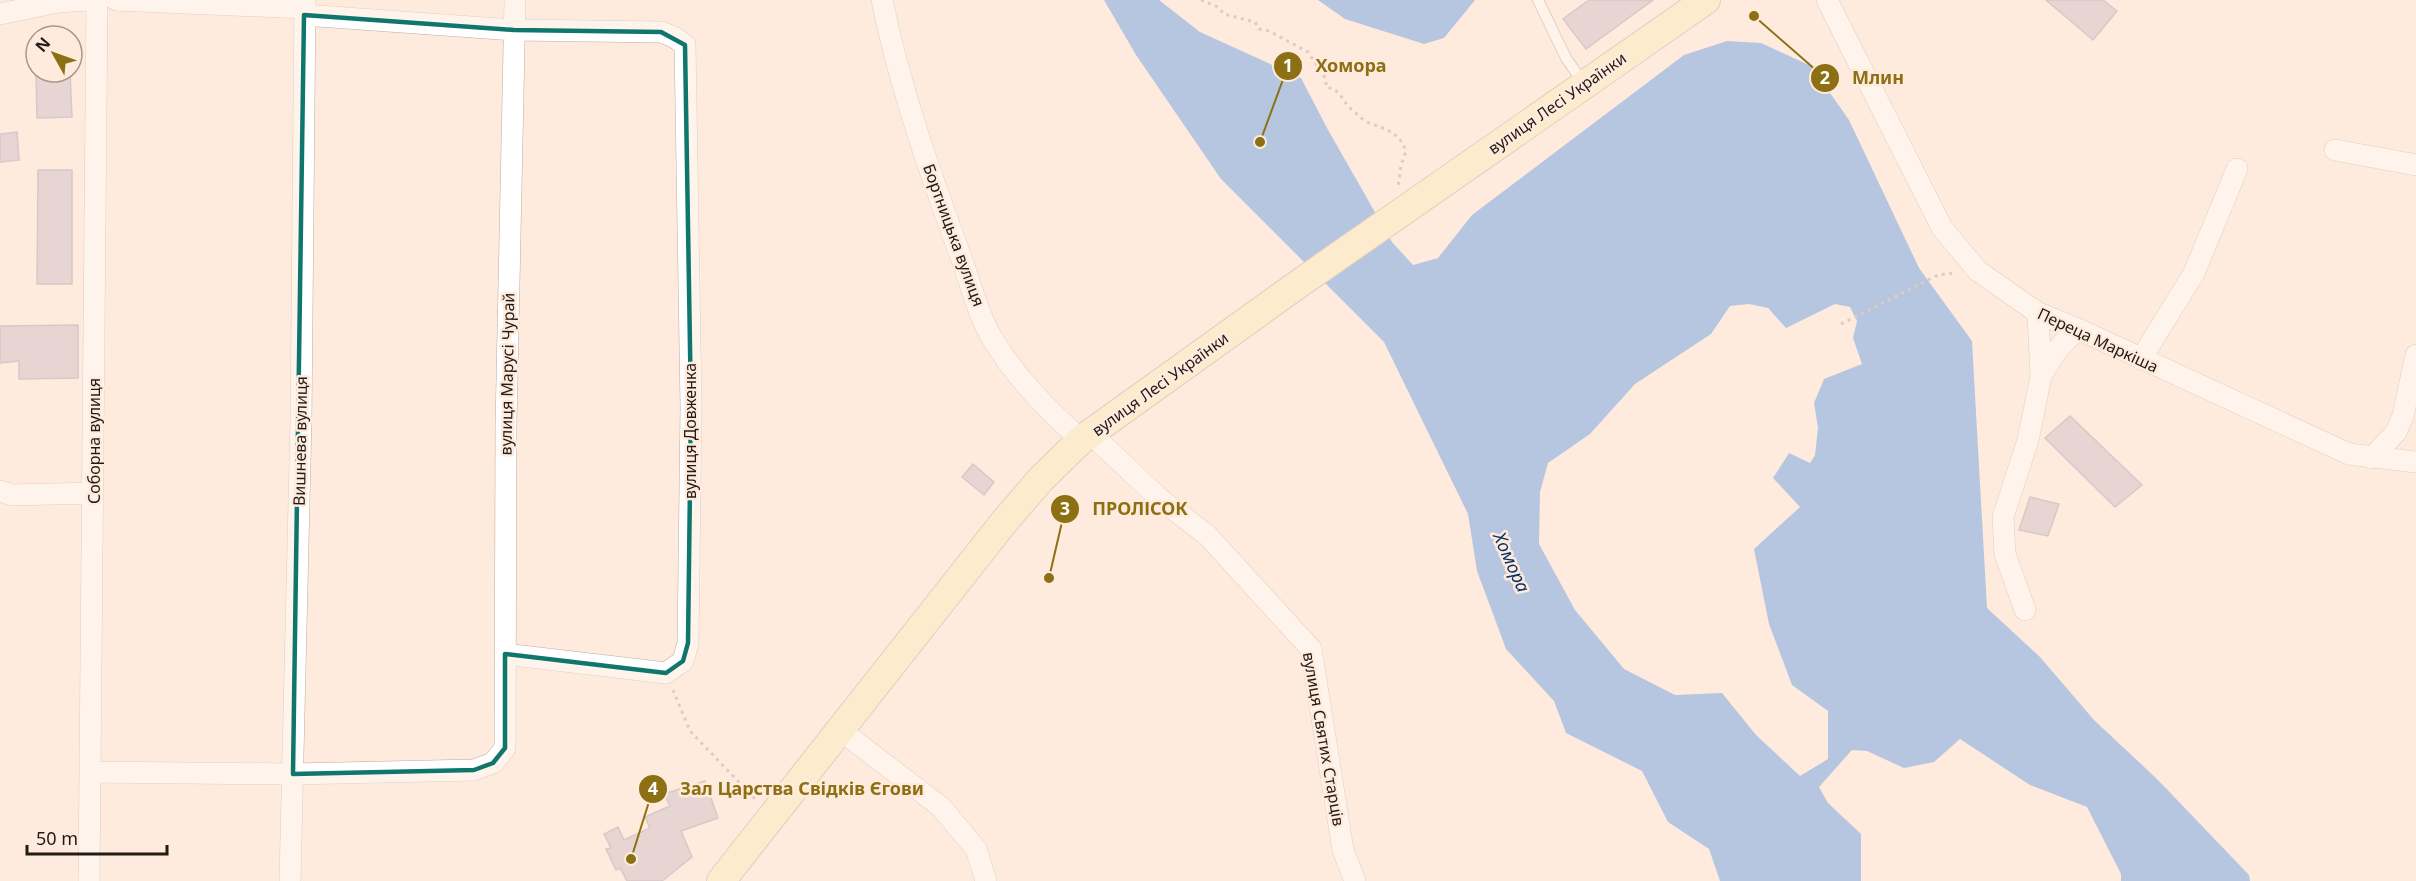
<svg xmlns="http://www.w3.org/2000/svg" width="2416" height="881" viewBox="0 0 2416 881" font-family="'Noto Sans',sans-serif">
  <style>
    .water { fill: #5d9ae6; fill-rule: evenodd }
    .building { fill: #cabac9; stroke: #ad9dad; stroke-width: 1.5 }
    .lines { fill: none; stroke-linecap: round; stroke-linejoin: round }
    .service-casing { stroke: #beac9f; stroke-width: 12 }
    .minor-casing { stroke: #beac9f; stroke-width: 22 }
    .secondary-casing { stroke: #beac9f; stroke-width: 30 }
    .path { stroke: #b6a79c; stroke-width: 3; stroke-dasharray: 3 4.5; stroke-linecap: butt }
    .service { stroke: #fff; stroke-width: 10 }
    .minor { stroke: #fff; stroke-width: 21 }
    .secondary { stroke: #f8eab8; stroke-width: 28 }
    .marked { fill: none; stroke: #0f766e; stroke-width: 4.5; stroke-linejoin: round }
    .labels { text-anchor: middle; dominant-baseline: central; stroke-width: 5; stroke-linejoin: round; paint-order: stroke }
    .street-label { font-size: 16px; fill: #221b16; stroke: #ffebdd }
    .water-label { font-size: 18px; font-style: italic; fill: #063161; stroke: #ffebdd }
    .leader { fill: none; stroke: #8c7013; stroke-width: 2 }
    .callout-dot { fill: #8c7013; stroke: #ffebdd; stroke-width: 2 }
    .mark-label { font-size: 18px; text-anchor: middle; font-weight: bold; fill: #fff }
    .callout-label { font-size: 18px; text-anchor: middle; font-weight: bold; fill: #8c7013; stroke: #ffebdd; stroke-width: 5; stroke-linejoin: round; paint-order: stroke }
  </style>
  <rect width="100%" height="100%" fill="#ffebdd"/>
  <path class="water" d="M1104,0H1159L1200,32L1301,78L1327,128L1392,242L1413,265L1438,258L1472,215L1684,55L1727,41L1761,43L1811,66L1849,120L1919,268L1972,341L1987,608L2040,657L2094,720L2157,779L2249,875L2250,881H2121V874L2087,807L2030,785L1960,739L1934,762L1904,768L1867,751L1852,750L1819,787L1828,803L1861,834V881H1720L1709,849L1668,822L1642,771L1566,733L1554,701L1506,649L1477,571L1468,514L1384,342L1221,179L1136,55ZM1749,304L1768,308L1786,328L1835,304L1850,307L1857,321L1853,338L1862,364L1824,379L1814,403L1818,428L1815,455L1810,463L1789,453L1773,478L1800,507L1754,549L1769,624L1792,685L1828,711V759L1800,776L1756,735L1722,693L1675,695L1624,669L1575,610L1539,544L1540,492L1548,463L1590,434L1635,384L1711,334L1730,306Z
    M1318,0H1475L1444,38L1424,44L1345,19Z"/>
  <path class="building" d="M1589,0H1653L1586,49L1563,19Z
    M2046,0H2103L2117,11L2093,40Z
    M36,72H70L72,117L37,118Z
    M17,132L19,160L0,162V134Z
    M38,170H72V284H37Z
    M78,325V378L19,379V361L0,363V326Z
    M2070,416L2142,485L2115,507L2045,438Z
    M973,464L994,482L984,495L962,477Z
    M2030,497L2059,504L2048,536L2019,530Z
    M705,781L718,818L681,831L692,857L662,881H627L620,868L616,870L606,849L611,848L604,834L618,827L624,840L650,828L645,817L670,806L664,794Z"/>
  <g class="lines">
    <g class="service-casing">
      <path id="service" d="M1538,0L1566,58L1584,84"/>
    </g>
    <g class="minor-casing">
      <path id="minor" d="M116,0L305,8
        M882,0C900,88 930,173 961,257C970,282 978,315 992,338C1016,378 1047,409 1081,440
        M1827,0L1942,228L1978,271L2038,313L2080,330L2349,454L2416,462
        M0,14L58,2L87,0
        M304,15L514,30L661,32L674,37L685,45L691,407L688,643L683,661L666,673L505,654
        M2335,150L2416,165
        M2141,359L2194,273L2237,169
        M2041,376C2052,358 2061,340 2080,330
        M1091,434L1159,498L1208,536L1311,649L1343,850L1355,881
        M2372,458L2396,432L2403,416L2416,355
        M0,491L12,495L93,493
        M2025,610L2005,554L2003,517L2028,440L2041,376L2038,313
        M840,730L941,807L976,849L986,881
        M91,772L293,774L474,770L493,763L505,748L506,426L515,0
        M89,881L97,0
        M290,881L301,419L305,0"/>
    </g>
    <g class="secondary-casing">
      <path id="secondary" d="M721,881L1004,522L1041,479L1081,440L1297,285L1706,0"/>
    </g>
    <path class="path" d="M1201,0L1218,7L1224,14L1255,22L1259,29L1269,31L1308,52L1326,79V87C1341,90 1341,99 1350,108C1356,113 1362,120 1369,123C1387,130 1398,131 1406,151L1401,165L1398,187
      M1841,324L1938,275L1954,273
      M673,690L690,731L756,800"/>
    <use href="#service" class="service"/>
    <use href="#minor" class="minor"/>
    <use href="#secondary" class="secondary"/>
  </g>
  <path d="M0 0H2416V881H0ZM304,15L514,30L661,32L685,45L691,407L688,643L683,661L666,673L505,654V748L493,763L474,770L293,774Z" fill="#ffebdd" fill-opacity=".55" fill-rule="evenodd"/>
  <path class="marked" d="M304,15L514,30L661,32L685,45L691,407L688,643L683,661L666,673L505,654V748L493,763L474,770L293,774Z"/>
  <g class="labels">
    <g class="street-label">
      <text transform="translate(1557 103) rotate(-35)">вулиця Лесі Українки</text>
      <text transform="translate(954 235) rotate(70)">Бортницька вулиця</text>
      <text transform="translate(2098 340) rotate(25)">Переца Маркіша</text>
      <text transform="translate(507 374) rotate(-89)">вулиця Марусі Чурай</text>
      <text transform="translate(1160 384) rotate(-36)">вулиця Лесі Українки</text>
      <text transform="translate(690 431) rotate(-90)">вулиця Довженка</text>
      <text transform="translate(94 441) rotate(-90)">Соборна вулиця</text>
      <text transform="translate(300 441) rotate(-89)">Вишнева вулиця</text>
      <text transform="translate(1324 739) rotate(80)">вулиця Святих Старців</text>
    </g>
    <g class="water-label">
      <text transform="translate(1512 562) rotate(66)">Хомора</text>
    </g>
  </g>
  <path class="leader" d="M1260 142L1288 66M1754 16L1825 78M1049 578L1065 509M631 859L653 789"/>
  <g class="callout-dot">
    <circle cx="1260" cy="142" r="6"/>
    <circle cx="1754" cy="16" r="6"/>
    <circle cx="1049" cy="578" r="6"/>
    <circle cx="631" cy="859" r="6"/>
    <circle cx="1288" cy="66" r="15"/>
    <circle cx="1825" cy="78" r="15"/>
    <circle cx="1065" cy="509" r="15"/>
    <circle cx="653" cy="789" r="15"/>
  </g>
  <g class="mark-label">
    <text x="1288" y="72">1</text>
    <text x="1825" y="84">2</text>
    <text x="1065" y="515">3</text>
    <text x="653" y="795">4</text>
  </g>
  <g class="callout-label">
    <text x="1351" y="72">Хомора</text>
    <text x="1878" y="84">Млин</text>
    <text x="1140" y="515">ПРОЛІСОК</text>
    <text x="802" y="795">Зал Царства Свідків Єгови</text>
  </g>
  <g transform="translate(54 54) rotate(310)"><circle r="28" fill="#ffebdd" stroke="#a7988d" stroke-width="1.5"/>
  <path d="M0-4.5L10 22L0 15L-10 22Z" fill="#8c7013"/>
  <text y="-9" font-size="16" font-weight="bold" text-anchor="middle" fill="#221b16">N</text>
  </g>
  <path d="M27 845v9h140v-9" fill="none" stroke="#221b16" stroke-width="3"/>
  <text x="36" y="845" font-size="18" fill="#221b16" stroke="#ffebdd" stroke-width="4.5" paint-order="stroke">50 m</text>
</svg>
